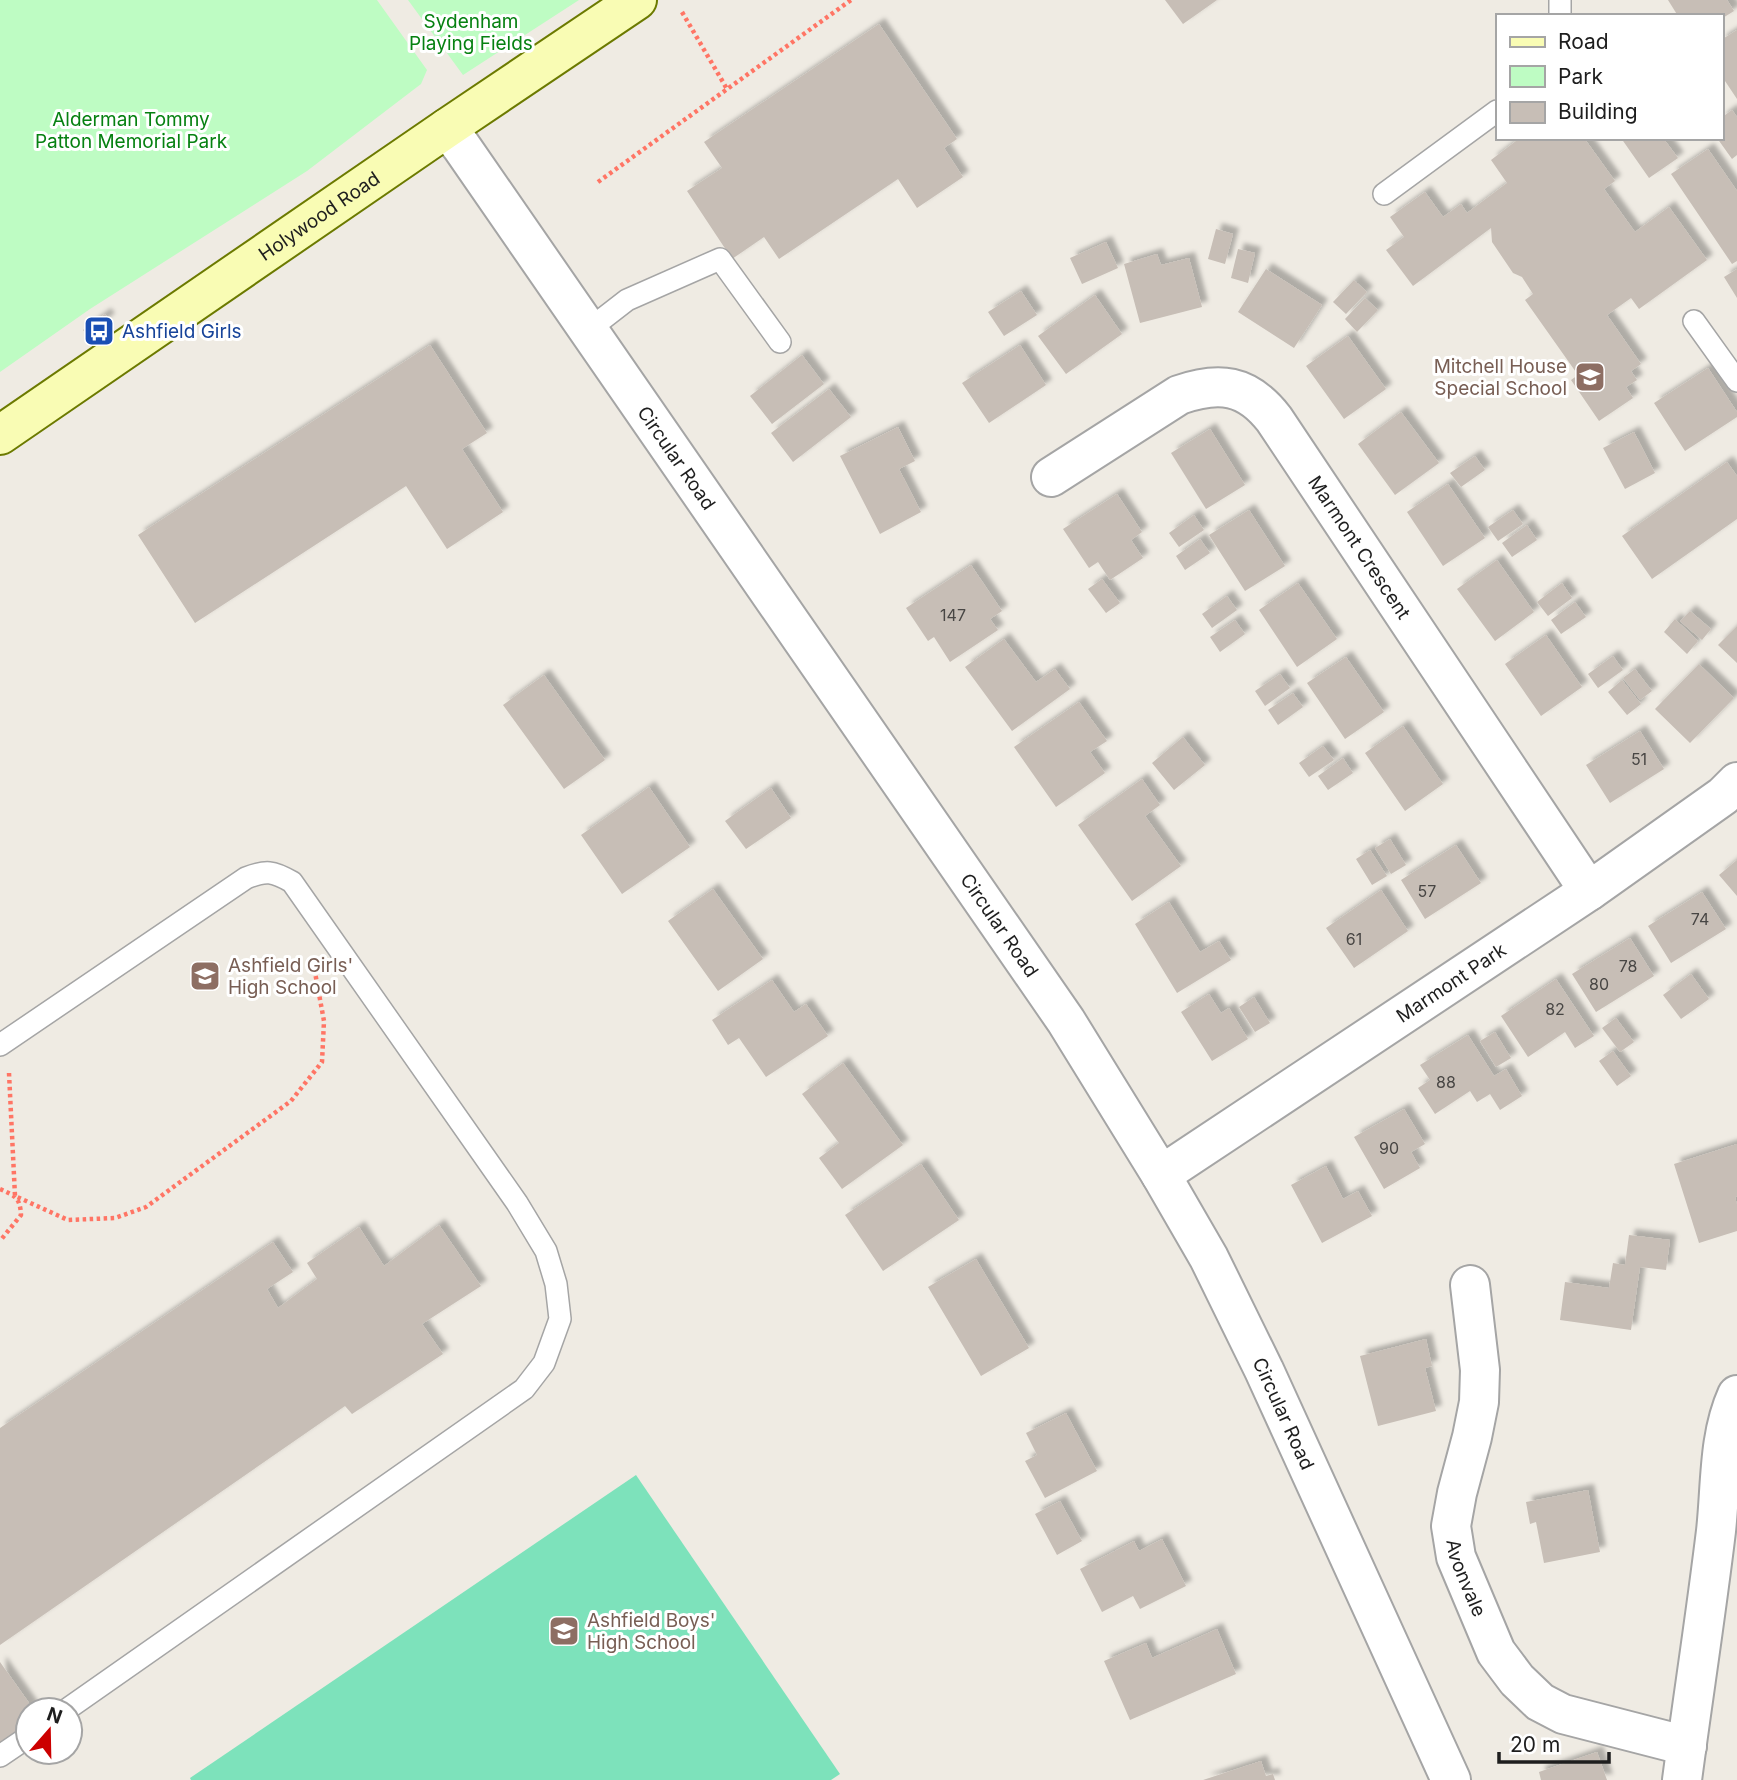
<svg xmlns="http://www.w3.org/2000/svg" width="1737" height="1780" viewBox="0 0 1737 1780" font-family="Inter,sans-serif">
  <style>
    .park { fill: #befcc3 }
    .pitch { fill: #7de2bb }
    .building { fill: #c7beb6; filter: url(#shadow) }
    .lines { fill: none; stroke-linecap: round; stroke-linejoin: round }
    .lane-casing { stroke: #a5a5a5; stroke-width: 24 }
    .street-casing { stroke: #a5a5a5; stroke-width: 42 }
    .secondary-casing { stroke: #6c7a00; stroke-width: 42 }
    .path { stroke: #ff7565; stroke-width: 4.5; stroke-dasharray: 3.5 3.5; stroke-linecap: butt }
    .lane { stroke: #fff; stroke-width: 21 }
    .street { stroke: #fff; stroke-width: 38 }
    .secondary { stroke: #f9fcb4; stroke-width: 38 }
    .labels { text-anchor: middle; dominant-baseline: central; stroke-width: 6; stroke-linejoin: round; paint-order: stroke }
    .number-label { font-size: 16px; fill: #484644 }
    .park-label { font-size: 19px; fill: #068111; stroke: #fff }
    .street-label { font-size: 19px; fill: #1e1e1e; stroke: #fff }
    .transit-label { font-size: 19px; fill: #164399; stroke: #fff; text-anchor: start }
    .education-label { font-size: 19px; fill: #785e54; stroke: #fff; text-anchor: start }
  </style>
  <defs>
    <filter id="shadow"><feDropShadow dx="6" dy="-6" stdDeviation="2" flood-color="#0004"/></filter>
  </defs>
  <rect width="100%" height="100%" fill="#efebe3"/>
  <path class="park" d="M0,0H377L427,70L421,84L307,171L90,309L0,372Z
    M408,0H579L463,75Z"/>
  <path class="pitch" d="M636,1475L840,1774L831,1780H191L190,1778Z"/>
  <path class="building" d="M1165,0H1217L1183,24Z
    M1668,0H1727L1734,11L1721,19V16H1678Z
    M879,24L957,139L944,148L963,177L917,208L898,179L779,259L764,237L732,259L687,191L722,168L704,142Z
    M1737,30V99L1721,75V40Z
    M1732,110L1737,117V155L1732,159L1717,138H1721V118Z
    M1520,138H1584L1615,181L1604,189L1635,232L1669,207L1707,260L1639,309L1631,298L1607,315L1641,364L1631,371L1637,380L1626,387L1633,398L1599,421L1571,380L1578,375L1525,300L1533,294L1522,277L1513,273L1492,242L1491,228L1413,286L1386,250L1404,237L1390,217L1425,192L1443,217L1461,204L1467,213L1507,183L1491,160Z
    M1621,138H1663L1678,158L1649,178Z
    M1708,149L1737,191V261L1732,264L1671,174Z
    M1216,229L1233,234L1225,264L1208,259Z
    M1106,242L1118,268L1082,284L1070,258Z
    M1238,249L1255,253L1248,283L1231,278Z
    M1157,254L1161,265L1189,258L1202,307L1140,323L1124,264Z
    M1266,269L1322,305L1294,348L1238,312Z
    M1737,269V298L1724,277Z
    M1354,280L1367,292L1346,314L1333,302Z
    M1021,291L1037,315L1004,336L988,312Z
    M1095,295L1122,334L1066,374L1038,336Z
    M1365,298L1378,310L1357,332L1345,319Z
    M105,314L109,319L87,335L83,330Z
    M1348,336L1386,389L1344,419L1306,366Z
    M430,345L487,433L462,449L503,512L447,549L406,486L195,623L138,535Z
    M1020,345L1046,385L989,423L962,383Z
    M802,355L824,384L772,424L750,396Z
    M1708,368L1737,412V417L1685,451L1654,403Z
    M829,389L851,417L793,462L771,433Z
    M1401,412L1439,463L1395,495L1358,444Z
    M898,427L915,461L899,469L921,512L880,534L840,456Z
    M1210,429L1245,485L1206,509L1171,453Z
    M1634,432L1655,473L1625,489L1603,448Z
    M1475,456L1485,470L1461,487L1450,473Z
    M1727,462L1737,476V519L1652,579L1622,536Z
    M1448,484L1485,538L1443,566L1407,512Z
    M1117,494L1142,532L1131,540L1143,558L1110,580L1098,562L1089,568L1063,529Z
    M1249,510L1285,566L1245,591L1209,535Z
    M1513,510L1523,524L1498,541L1488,527Z
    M1194,515L1204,530L1179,547L1169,533Z
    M1527,525L1537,540L1512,557L1502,543Z
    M1200,539L1210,553L1185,570L1176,556Z
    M1497,560L1534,612L1495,641L1457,589Z
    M971,565L1002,611L990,619L998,630L950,662L934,637L928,641L906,608Z
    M1102,579L1120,603L1106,613L1088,589Z
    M1298,583L1337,639L1297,667L1259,610Z
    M1562,583L1572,598L1548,616L1537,602Z
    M1227,596L1237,610L1212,628L1202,614Z
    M1575,602L1586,617L1561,634L1551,620Z
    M1690,611L1711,629L1702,640L1680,621Z
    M1675,619L1698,641L1687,654L1664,632Z
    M1235,620L1245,634L1220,652L1210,637Z
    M1737,626V663L1718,645Z
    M1546,635L1582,687L1541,716L1505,664Z
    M1004,639L1036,682L1055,669L1070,689L1012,731L965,667Z
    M1613,656L1623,670L1598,688L1588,674Z
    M1346,657L1384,712L1345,739L1307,683Z
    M1699,664L1734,698L1690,743L1655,709Z
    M1635,669L1652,691L1640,700L1623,678Z
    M1280,674L1290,688L1265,706L1255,691Z
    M544,675L605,760L564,789L503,705Z
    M1622,680L1641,704L1627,715L1608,692Z
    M1293,693L1303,707L1278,725L1268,710Z
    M1079,702L1107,741L1090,752L1105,773L1056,807L1014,747Z
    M1403,726L1443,784L1405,811L1365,753Z
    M1640,731L1664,769L1610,803L1586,765Z
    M1183,737L1205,765L1174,790L1152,763Z
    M1323,746L1334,760L1309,777L1299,763Z
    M1343,758L1353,773L1328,790L1318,776Z
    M1142,779L1160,805L1145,816L1181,866L1132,901L1078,825Z
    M649,787L690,847L622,894L581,835Z
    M771,788L791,818L746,849L725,821Z
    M1390,839L1406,865L1391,874L1375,848Z
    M1456,845L1481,883L1425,919L1401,880Z
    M1370,850L1387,876L1372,885L1356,859Z
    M1737,860V896L1719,875Z
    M713,889L763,959L718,991L668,921Z
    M1381,890L1408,931L1354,968L1326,928Z
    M1702,892L1726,929L1671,963L1648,926Z
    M1169,902L1200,952L1219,941L1231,960L1177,993L1135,924Z
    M1630,938L1654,976L1596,1012L1572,974Z
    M1691,974L1709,999L1681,1019L1663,995Z
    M1556,979L1594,1036L1575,1048L1565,1032L1528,1057L1501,1016Z
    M772,980L794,1012L806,1004L828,1036L766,1077L739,1038L728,1045L712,1020Z
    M1209,994L1221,1013L1229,1008L1248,1039L1212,1061L1181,1012Z
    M1254,997L1270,1023L1255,1032L1239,1007Z
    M1616,1018L1634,1042L1620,1052L1602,1028Z
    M1495,1032L1511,1058L1496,1067L1480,1041Z
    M1468,1035L1494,1076L1506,1069L1522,1096L1500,1110L1490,1094L1477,1102L1470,1091L1435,1114L1418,1088L1430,1080L1420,1065Z
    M1613,1051L1631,1076L1617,1086L1599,1061Z
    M843,1063L903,1145L842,1189L819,1158L839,1143L802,1094Z
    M1404,1109L1425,1144L1411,1152L1420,1168L1384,1189L1354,1137Z
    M1737,1144V1196L1735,1197L1737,1205V1231L1699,1243L1674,1164Z
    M921,1164L959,1220L883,1271L845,1215Z
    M1326,1166L1343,1199L1358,1191L1372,1216L1322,1243L1291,1185Z
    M439,1225L481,1286L422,1324L443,1354L352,1414L345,1406L0,1645V1428L273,1242L293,1272L267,1289L278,1308L317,1279L307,1263L359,1227L384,1266Z
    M1629,1235L1670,1240L1666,1270L1640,1267L1631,1330L1560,1320L1565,1282L1609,1288L1613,1263L1625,1265Z
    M976,1259L1029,1348L981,1376L928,1287Z
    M1426,1339L1432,1366L1425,1368L1436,1411L1378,1426L1360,1356Z
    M1066,1413L1097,1471L1045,1498L1025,1461L1037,1455L1026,1433Z
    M1588,1490L1600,1552L1544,1563L1536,1522L1530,1524L1526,1502Z
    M1060,1501L1082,1541L1057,1555L1035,1514Z
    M1162,1539L1186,1586L1140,1609L1133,1596L1102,1612L1080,1569L1134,1541L1139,1551Z
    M1217,1629L1236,1674L1130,1720L1104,1661L1146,1643L1152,1658Z
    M0,1662L34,1710H28V1734L0,1753Z
    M1597,1752L1607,1780H1541L1539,1772Z
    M1261,1761L1266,1776L1273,1774L1275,1780H1203Z"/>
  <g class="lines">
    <g class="lane-casing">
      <path id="lane" d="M1560,0V16
        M1384,194L1497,111
        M1694,321L1737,381
        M587,331L627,300L720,259L780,342
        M0,1045L246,878C266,870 273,871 292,882L517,1203L546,1251L556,1284L560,1319L544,1363L524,1389L66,1710
        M0,1756L28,1737"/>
    </g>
    <g class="street-casing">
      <g id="street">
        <path id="s1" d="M447,128L461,146L1066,1021L1161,1175L1209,1258L1264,1370L1451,1780"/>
        <path id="s2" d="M1051,477L1179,395C1219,381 1247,384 1274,419L1589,891"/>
        <path id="s3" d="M1161,1175L1589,891L1723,796L1737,782"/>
        <path id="s4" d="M1470,1285L1480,1370L1479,1402L1472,1437L1457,1493L1451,1526L1456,1557L1496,1652L1517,1680L1540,1702L1563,1714L1687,1746"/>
        <path d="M1682,1780C1693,1697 1706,1614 1716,1531C1721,1486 1718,1437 1737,1395"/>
      </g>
    </g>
    <g class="secondary-casing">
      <g id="secondary">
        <path id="s5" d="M0,435L447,128L637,0"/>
      </g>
    </g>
    <path class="path" d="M682,12L727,89
      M598,182L851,0
      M9,1073L15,1196L68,1220L115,1218L146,1207L291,1101L322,1062L324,1021L314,967
      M0,1189C15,1196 20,1197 21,1215L0,1241"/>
    <use href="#lane" class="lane"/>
    <use href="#street" class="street"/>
    <use href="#secondary" class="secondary"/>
  </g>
  <defs>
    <g id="bus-square" transform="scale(1.575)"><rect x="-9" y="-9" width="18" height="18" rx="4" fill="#1a4fb4" stroke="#fff"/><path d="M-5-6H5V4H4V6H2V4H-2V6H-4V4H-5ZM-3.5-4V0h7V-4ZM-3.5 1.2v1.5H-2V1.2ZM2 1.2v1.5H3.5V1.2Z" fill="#fff"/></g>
    <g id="school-square" transform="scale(1.575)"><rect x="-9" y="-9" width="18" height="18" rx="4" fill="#8d6e63" stroke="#fff"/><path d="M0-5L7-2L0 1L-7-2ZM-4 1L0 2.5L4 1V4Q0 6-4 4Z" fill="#fff"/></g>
  </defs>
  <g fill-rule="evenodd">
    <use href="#bus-square" x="99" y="331"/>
    <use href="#school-square" x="1590" y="377"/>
    <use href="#school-square" x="205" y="976"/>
    <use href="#school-square" x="564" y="1631"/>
  </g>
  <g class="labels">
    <g class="number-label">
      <text x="953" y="615">147</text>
      <text x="1639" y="759">51</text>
      <text x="1427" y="891">57</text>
      <text x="1700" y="919">74</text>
      <text x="1354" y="939">61</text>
      <text x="1628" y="966">78</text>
      <text x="1599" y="984">80</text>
      <text x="1555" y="1009">82</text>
      <text x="1446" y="1082">88</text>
      <text x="1389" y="1148">90</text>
    </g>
    <g class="park-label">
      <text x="471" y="21">Sydenham<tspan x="471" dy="22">Playing Fields</tspan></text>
      <text x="131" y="119">Alderman Tommy<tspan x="131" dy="22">Patton Memorial Park</tspan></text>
    </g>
    <g class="street-label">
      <text stroke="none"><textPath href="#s5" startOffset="387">Holywood Road</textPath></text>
      <text stroke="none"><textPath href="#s1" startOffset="402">Circular Road</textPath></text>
      <text stroke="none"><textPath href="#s2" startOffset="413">Marmont Crescent</textPath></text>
      <text stroke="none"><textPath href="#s1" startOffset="970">Circular Road</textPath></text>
      <text stroke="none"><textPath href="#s3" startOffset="348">Marmont Park</textPath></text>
      <text stroke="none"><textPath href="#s1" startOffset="1536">Circular Road</textPath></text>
      <text stroke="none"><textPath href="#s4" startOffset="299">Avonvale</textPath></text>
    </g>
    <g class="transit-label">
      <text x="122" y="331">Ashfield Girls</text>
    </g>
    <g class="education-label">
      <text x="1567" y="366" text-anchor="end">Mitchell House<tspan x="1567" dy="22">Special School</tspan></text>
      <text x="228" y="965">Ashfield Girls'<tspan x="228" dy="22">High School</tspan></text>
      <text x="587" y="1620">Ashfield Boys'<tspan x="587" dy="22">High School</tspan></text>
    </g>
  </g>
  <rect x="1496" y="14" width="228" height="126" fill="#ffffff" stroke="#a5a5a5" stroke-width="2"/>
  <rect x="1510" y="37" width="35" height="10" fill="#f9fcb4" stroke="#a5a5a5" stroke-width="2"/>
  <text x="1558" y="49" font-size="21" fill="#1e1e1e">Road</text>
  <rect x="1510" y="66" width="35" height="21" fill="#befcc3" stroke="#a5a5a5" stroke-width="2"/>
  <text x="1558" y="84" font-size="21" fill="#1e1e1e">Park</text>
  <rect x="1510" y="102" width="35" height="21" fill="#c7beb6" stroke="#a5a5a5" stroke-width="2"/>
  <text x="1558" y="119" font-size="21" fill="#1e1e1e">Building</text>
  <g transform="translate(49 1731) rotate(20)"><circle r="33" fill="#ffffff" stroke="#a5a5a5" stroke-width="2"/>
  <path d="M0-5L12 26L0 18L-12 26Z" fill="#cc0000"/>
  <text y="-10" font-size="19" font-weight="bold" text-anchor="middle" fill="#1e1e1e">N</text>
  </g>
  <path d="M1499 1752v10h110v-10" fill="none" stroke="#1e1e1e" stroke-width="3.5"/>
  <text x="1510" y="1752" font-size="21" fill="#1e1e1e" stroke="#ffffff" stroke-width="5" paint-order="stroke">20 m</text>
</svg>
